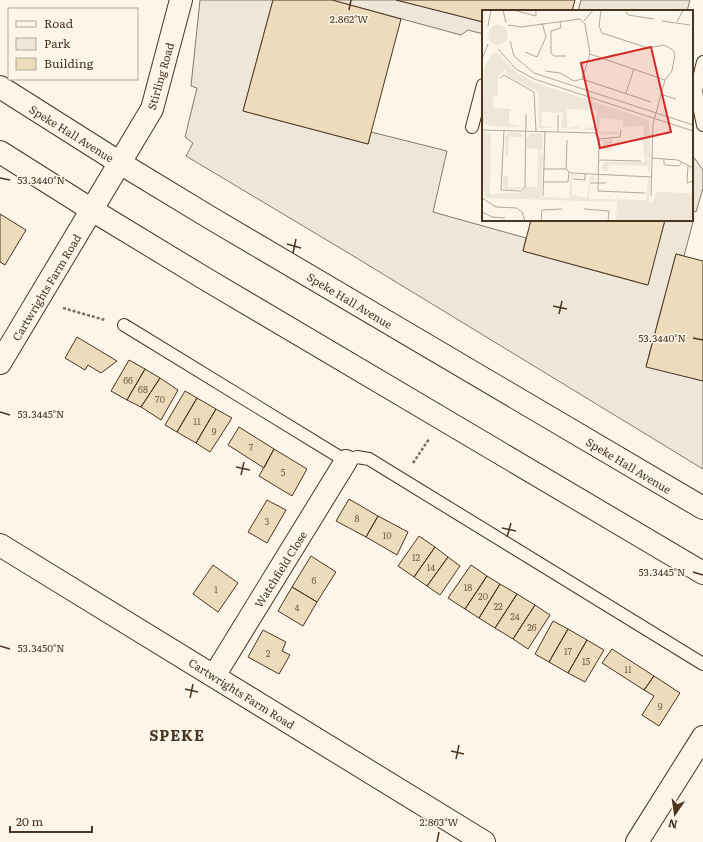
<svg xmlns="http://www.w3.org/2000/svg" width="703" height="842" viewBox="0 0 703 842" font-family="Literata,serif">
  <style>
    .green { fill: #ede6d9; stroke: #887966 }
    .building { fill: #ecdcbc; stroke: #4a3520 }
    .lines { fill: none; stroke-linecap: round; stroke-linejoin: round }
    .service-casing { stroke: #4a3520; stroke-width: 14 }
    .minor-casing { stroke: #4a3520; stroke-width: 24 }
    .tertiary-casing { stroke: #4a3520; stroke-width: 24 }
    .path { stroke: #7f6f5c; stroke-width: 2.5; stroke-dasharray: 3 2; stroke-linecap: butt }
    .service { stroke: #fbf6e9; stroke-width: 12 }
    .minor { stroke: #fbf6e9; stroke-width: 22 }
    .tertiary { stroke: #fbf6e9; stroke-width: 22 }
    .ticks { fill: none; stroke: #4a3520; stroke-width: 1.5 }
    .labels { text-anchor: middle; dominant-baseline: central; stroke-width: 3; stroke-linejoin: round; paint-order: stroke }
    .number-label { font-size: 9px; fill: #725f47 }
    .street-label { font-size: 11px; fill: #4a3520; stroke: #fbf6e9 }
    .district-label { font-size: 15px; font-weight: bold; letter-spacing: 1px; fill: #4a3520; stroke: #fbf6e9 }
    .inset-road { fill: none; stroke: #b4a999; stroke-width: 1 }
    .view { fill: #d62828; fill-opacity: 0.15; stroke: #d62828; stroke-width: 2 }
    .inset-edge { fill: none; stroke: #4a3520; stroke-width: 2 }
    .ticks-label { font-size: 10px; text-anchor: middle; fill: #4a3520; stroke: #fbf6e9; stroke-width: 3; stroke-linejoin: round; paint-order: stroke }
  </style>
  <rect width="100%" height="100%" fill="#fbf6e9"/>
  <path class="green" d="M200,0H273L243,111L368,144L371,132L447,151L433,212L526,238L523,251L647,285L665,220H692V217L694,218L684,256L676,254L646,366L703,381V469L350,254L186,156L193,143L185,137L197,88L191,86Z
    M332,0H396L483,22V34L468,30L461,35Z
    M581,0H690L687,11H578Z
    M692,155L703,170V188L696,212L692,211Z"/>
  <path class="building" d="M273,0H332L401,19L368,144L243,111Z
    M396,0H575L572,11H483V22Z
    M0,214L26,230L5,265L0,262Z
    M531,220H665L648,285L523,251Z
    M676,254L703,261V381L646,367Z
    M77,337L117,361L101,373L88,365L85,370L65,358Z
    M129,360L145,369L127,400L111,391Z
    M145,369L160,378L141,407L127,400Z
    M160,378L178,390L161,420L141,407Z
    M185,391L197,398L177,432L165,425Z
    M197,398L216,409L196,443L177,432Z
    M216,409L232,418L210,452L196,443Z
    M239,427L274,449L264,468L228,445Z
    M274,449L307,469L292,496L259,476Z
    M349,499L378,516L366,537L336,521Z
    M267,500L286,510L267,543L248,532Z
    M378,516L408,532L397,555L366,537Z
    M419,536L435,547L414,577L398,566Z
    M435,547L448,557L427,586L414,577Z
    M311,556L336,572L317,602L292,587Z
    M448,557L460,566L440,595L427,586Z
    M213,565L238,583L218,612L193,594Z
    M471,565L487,576L465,609L448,598Z
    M487,576L500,584L479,618L465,609Z
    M500,584L517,594L495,628L479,618Z
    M292,587L317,602L303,626L278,611Z
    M517,594L535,605L513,639L495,628Z
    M535,605L550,615L528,649L513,639Z
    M553,621L568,629L549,662L535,654Z
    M568,629L587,640L568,673L549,662Z
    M263,630L286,642L282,651L290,655L279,674L248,657Z
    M587,640L604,650L585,682L568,673Z
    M612,649L654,676L644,690L602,663Z
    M654,676L680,693L659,726L642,715L654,696L644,690Z"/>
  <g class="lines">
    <g class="service-casing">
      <path id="service" d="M703,62L696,91L703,125
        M472,127L483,85
        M124,325L346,461L357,457L369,459L703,664"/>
    </g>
    <g class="minor-casing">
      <path id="minor" d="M0,363L152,109L181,0
        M0,545L484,842
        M214,676L346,461
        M637,842L703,737"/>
    </g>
    <g class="tertiary-casing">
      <path id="tertiary" d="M0,87L120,163L209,217L703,508
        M0,152L92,210L204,278L703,573"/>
    </g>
    <path class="path" d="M63,308L105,320
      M413,463L429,439"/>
    <use href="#service" class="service"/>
    <use href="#minor" class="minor"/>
    <use href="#tertiary" class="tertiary"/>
  </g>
  <path class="ticks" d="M349,10L351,0M0,178L10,180M287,244L301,248M293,253L296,239M553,306L567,309M559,314L562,301M693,338L703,340M0,412L10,415M236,467L250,470M241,475L244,462M502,528L516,531M507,537L511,523M693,572L703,575M0,646L10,649M185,689L198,692M190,698L193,684M451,751L464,754M456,759L459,745M437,842L439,832"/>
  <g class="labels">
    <g class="number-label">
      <text x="128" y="380">66</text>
      <text x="143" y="389">68</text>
      <text x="160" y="399">70</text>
      <text x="197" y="421">11</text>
      <text x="214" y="431">9</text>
      <text x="251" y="447">7</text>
      <text x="283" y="472">5</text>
      <text x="357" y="518">8</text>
      <text x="267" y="521">3</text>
      <text x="387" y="535">10</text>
      <text x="416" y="557">12</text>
      <text x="431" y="567">14</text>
      <text x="314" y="580">6</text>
      <text x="468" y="587">18</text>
      <text x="216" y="589">1</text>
      <text x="483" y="596">20</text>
      <text x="498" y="606">22</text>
      <text x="297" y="607">4</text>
      <text x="515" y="616">24</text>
      <text x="532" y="627">26</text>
      <text x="568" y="651">17</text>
      <text x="268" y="653">2</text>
      <text x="586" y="661">15</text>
      <text x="628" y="669">11</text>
      <text x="660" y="706">9</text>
    </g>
    <g class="street-label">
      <text transform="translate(160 76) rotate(-74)">Stirling Road</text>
      <text transform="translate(72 133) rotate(32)">Speke Hall Avenue</text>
      <text transform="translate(46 287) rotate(-59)">Cartwrights Farm Road</text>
      <text transform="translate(350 300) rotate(31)">Speke Hall Avenue</text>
      <text transform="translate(629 465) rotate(31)">Speke Hall Avenue</text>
      <text transform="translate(280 569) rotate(-58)">Watchfield Close</text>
      <text transform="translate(242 693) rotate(32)">Cartwrights Farm Road</text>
    </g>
    <g class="district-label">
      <text x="177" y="734">SPEKE</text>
    </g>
  </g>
  <g transform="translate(482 10)">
    <rect width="211" height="211" fill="#fbf6e9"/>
    <path d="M6 25a10 10 0 1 1 20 0a10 10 0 1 1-20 0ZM14,42L33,61L51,72L167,110L169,149L162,147L161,131L134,130H161L162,116L141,117V110L118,108L117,121L136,122V124L120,125L113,120H103L104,117L114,119L115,100L85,99V118L96,116V119L79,118L81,103L60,102L59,116H69V118H57L56,82L25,65L24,58L16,67V86L11,87V98L30,99L27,102V114L37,115V117L9,116L0,113L2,58L10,44ZM0,122L9,123L8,184L39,183L45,175V177H55L56,139L45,138V127L49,123H59L61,127V139L57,142L61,143L59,187L87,188L89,165L100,166L101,167L90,166V185L105,188L108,166H111L113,169L114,172L108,170L107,189L164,190L166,168L168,170L167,192H170L175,182L209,183L211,169V211H134L135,192L3,188L0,171ZM27,122L39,123L41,127H27L26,147H23V127ZM131,129L130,141L120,140L121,130ZM162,148L169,150L167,165L165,156L127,155L125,162L119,159L122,152H162ZM21,166H26V177H41L38,179H24L21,176Z" fill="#ede6d9"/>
    <path class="inset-road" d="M21,0L24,13M31,0L54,6V0M119,0L117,16L120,23L166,38L182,35L191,40L193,44L190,61L183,70M144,1L146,5L172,9M78,11L79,18L69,21V43L72,46H84M102,11L111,0M180,11L208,15M195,12L201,0M26,15L39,17L98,9L103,14L108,44L183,70L171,114L169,186M6,16L9,0M28,31L32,46L52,63L211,115M16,39L34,59L52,69L211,121M43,42L55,47L64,27L60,13M0,49L6,34M63,61L78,63L92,71L100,69L169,92M18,68L22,65L52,82L54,121M100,69L108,44M144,83L152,59M181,85L194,89M0,120L113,123L117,129L116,181L163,183M22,120L19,180L39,181L43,177L44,104M76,122V105M117,129L138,127L139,120M170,148L196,150L211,158M182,149V154L184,155L197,156L200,152M117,150L159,151M206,155L205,173L211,171M62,159H84L85,130M84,159L89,163L170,167M91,169L103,170V164M61,172H86L87,162M108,173H124M61,186L63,121M0,188L14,197L35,198L40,202L43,211M102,199L127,201L126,211M0,202L10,207L23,208M59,211L60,200L80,199"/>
    <path class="view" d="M169,37L189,122L118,138L99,53Z"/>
    <rect width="211" height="211" class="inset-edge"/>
  </g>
  <g class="ticks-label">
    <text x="349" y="23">2.862°W</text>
    <text x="41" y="184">53.3440°N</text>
    <text x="662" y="342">53.3440°N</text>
    <text x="41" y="418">53.3445°N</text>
    <text x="662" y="576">53.3445°N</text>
    <text x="41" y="652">53.3450°N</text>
    <text x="439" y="826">2.863°W</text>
  </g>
  <rect x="8" y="8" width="130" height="72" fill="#fbf6e9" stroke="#b4a999"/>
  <rect x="16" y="21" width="20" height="6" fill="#fbf6e9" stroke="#b4a999"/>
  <text x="44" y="28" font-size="12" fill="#4a3520">Road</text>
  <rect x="16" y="38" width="20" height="12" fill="#ede6d9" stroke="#b4a999"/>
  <text x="44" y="48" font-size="12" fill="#4a3520">Park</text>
  <rect x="16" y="58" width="20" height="12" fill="#ecdcbc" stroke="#b4a999"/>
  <text x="44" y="68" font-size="12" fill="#4a3520">Building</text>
  <g transform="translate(675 814) rotate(193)" stroke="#fbf6e9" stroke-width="3" paint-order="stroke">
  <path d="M0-3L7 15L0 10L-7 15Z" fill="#4a3520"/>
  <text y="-6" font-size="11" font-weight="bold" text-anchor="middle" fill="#4a3520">N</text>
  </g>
  <path d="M10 826v6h82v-6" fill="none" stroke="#4a3520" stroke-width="2"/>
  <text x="16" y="826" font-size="12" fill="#4a3520" stroke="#fbf6e9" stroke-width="3" paint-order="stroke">20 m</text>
</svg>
